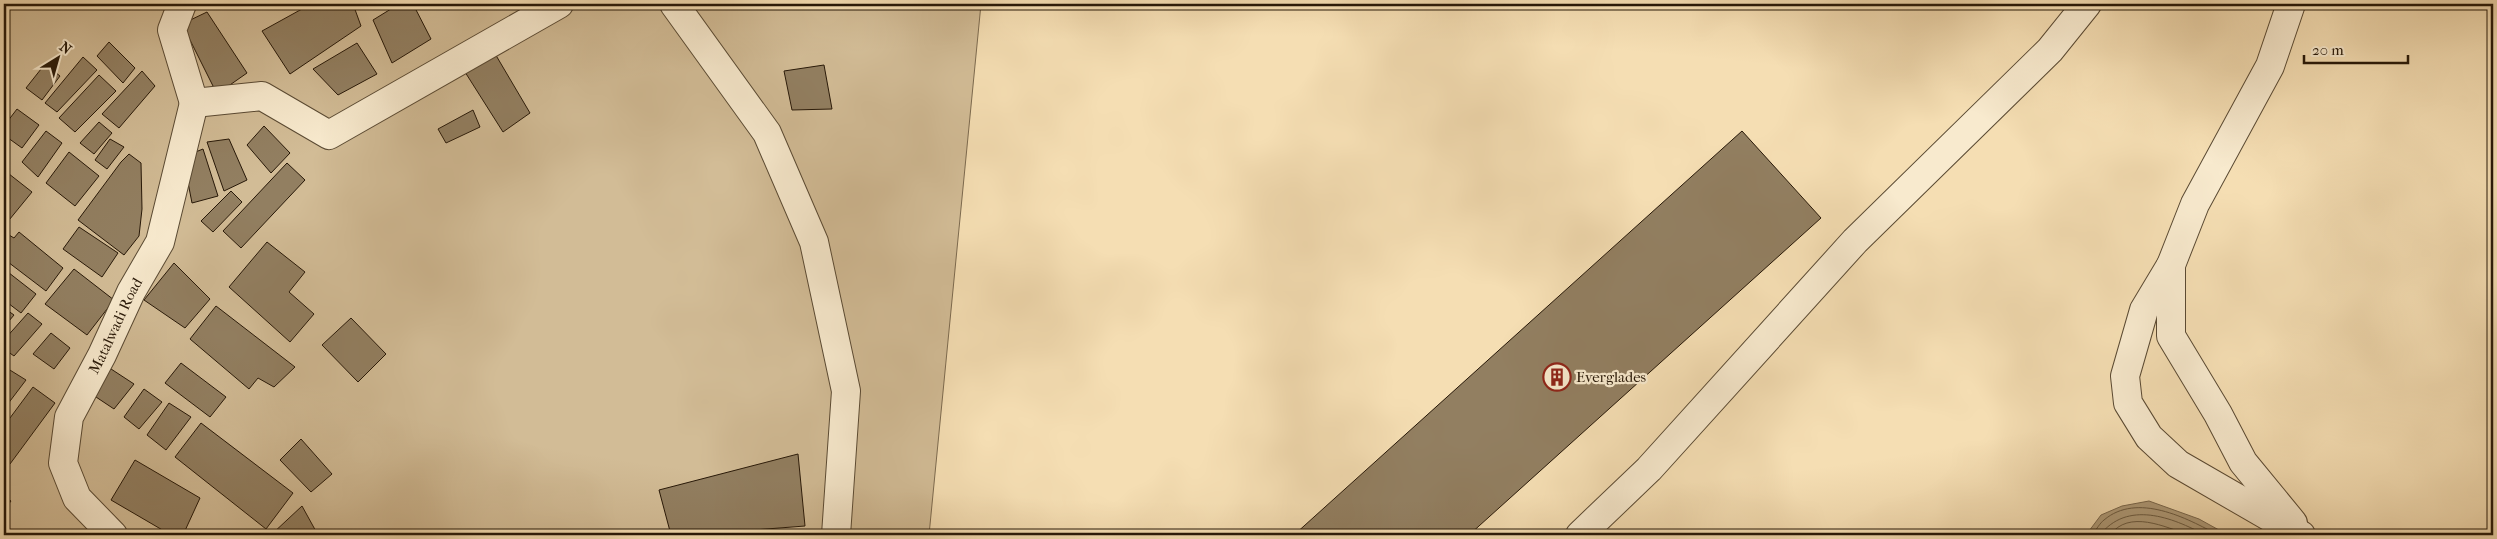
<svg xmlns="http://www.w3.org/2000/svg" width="2497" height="539" viewBox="0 0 2497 539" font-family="'IM FELL French Canon',serif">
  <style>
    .green { fill: #d2bc96; stroke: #7c6a4f }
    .water { fill: #af9b79; stroke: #79674c }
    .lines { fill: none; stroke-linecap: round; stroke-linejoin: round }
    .shore { stroke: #6b5a40; stroke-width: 1 }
    .building { fill: #927f61; stroke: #271808 }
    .street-casing { stroke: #5a4a33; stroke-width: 30 }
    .street { stroke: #f8eace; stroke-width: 28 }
    .labels { text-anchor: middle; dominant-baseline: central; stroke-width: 4.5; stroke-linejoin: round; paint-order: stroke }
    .street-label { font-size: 15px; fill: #271808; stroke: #f8eace }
    .poi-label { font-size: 15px; fill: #271808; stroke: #f8eace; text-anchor: start }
  </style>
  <rect width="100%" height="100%" fill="#f5deb3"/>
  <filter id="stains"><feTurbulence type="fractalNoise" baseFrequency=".004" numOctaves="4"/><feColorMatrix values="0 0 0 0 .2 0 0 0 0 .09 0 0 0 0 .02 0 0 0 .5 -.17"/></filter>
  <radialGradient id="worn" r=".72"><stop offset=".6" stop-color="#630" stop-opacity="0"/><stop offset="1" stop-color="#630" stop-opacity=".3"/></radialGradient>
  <path class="green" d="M4,4H981L929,535H4Z"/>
  <path class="water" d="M2149,501L2199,519L2228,535H2086L2101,515L2122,506Z"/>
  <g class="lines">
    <path class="shore" d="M2092,535C2096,530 2100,523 2104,520C2137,492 2187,518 2218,535
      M2100,535C2127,500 2172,517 2205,535
      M2110,535C2129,509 2165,527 2189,535"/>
  </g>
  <path class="building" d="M311,4H353L361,26L290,74L262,31Z
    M399,4H413L431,39L392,63L373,20Z
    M207,12L247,73L217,94L182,24Z
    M109,42L135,68L123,83L97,56Z
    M357,43L377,74L338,95L313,69Z
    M494,52L530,113L503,132L465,72Z
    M83,57L97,70L57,112L45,103Z
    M45,64L60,76L42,100L26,88Z
    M824,65L832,109L792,110L784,71Z
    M142,71L155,86L119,128L102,114Z
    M99,75L116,91L75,132L59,118Z
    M17,109L39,125L22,148L4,135V126Z
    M473,110L480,127L446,143L438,129Z
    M99,122L112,133L94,154L80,143Z
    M264,126L290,153L271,173L247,145Z
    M46,131L62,143L38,177L22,162Z
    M1742,131L1821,218L1469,535H1294Z
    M110,139L124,147L107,169L95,160Z
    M229,139L247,180L224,191L207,142Z
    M203,149L218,196L192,203L183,157Z
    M69,152L99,176L75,206L46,183Z
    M129,154L141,163L142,209L139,236L124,255L78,220L121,162Z
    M287,163L305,180L241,248L223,231Z
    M4,170L32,192L5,225L4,224Z
    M231,191L242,202L213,232L201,221Z
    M79,227L118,253L102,277L63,249Z
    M4,232L14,238L19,232L63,268L46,291L4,259Z
    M267,242L305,272L289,292L314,314L290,342L229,287Z
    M174,263L210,299L185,328L144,300Z
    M4,269L36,294L21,313L4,300Z
    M74,269L114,300L87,335L45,304Z
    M216,306L295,367L274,387L258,378L249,389L190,339Z
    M4,308L14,315L4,327Z
    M28,313L42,324L14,356L4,349V340Z
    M351,318L386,354L358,382L322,345Z
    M51,333L70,348L54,369L33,354Z
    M181,363L226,397L210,417L165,383Z
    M5,367L26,380L4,409V368Z
    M108,367L134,384L114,409L93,395Z
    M33,387L55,403L10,464L4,461V426Z
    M144,389L162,402L139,429L124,417Z
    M169,403L191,417L166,450L147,435Z
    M201,423L293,493L266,529L175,457Z
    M301,439L332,474L311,492L280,460Z
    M798,454L805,526L728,532V535H671L659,490Z
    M135,460L200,498L183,535H171L111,500Z
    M4,496L11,501L4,510Z
    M302,506L318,535H273L272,534Z"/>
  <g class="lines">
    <g class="street-casing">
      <g id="street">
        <path d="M182,4L172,30L194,103"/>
        <path d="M674,4L767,133L814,242L846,391L836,535"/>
        <path d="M2291,4L2270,66L2195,204L2171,265L2144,310L2125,376L2128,403L2149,437L2178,464L2301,535"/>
        <path d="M194,103L262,96L329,135L559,4"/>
        <path d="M2171,265V336L2218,414L2243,462L2293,523"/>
        <path id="s1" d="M113,535L77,498L63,463L69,417L102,355L131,292L160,242L194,103"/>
        <path d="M1580,535L1649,469L1855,241L2050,50L2087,4"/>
      </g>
    </g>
    <use href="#street" class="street"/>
  </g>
  <defs>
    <g id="building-ring" transform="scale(1.4375)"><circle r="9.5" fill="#f8eace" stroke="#8f2418" stroke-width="1.5"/><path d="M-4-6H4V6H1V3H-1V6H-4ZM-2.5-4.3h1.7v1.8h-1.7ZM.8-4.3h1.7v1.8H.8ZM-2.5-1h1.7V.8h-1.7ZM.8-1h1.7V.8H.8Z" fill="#8f2418"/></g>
  </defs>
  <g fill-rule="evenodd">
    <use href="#building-ring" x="1557" y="377"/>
  </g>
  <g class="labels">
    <g class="street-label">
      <text stroke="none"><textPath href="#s1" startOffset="238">Matalwadi Road</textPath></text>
    </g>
    <g class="poi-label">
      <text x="1576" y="377">Everglades</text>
    </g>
  </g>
  <rect width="2497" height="539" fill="none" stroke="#f5deb3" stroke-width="20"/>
  <rect x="5" y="5" width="2487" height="529" fill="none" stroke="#271808" stroke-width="2.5"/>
  <rect x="10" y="10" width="2477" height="519" fill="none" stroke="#271808"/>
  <g transform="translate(58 58) rotate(37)" stroke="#f8eace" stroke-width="4" paint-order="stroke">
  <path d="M0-4L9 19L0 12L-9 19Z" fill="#271808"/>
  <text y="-8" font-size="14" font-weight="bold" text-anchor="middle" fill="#271808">N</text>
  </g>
  <path d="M2304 55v8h104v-8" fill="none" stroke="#271808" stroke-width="2.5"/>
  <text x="2312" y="55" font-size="15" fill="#271808" stroke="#f8eace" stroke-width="4" paint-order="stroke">20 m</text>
  <rect width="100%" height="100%" filter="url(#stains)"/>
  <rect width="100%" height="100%" fill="url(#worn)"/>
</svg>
